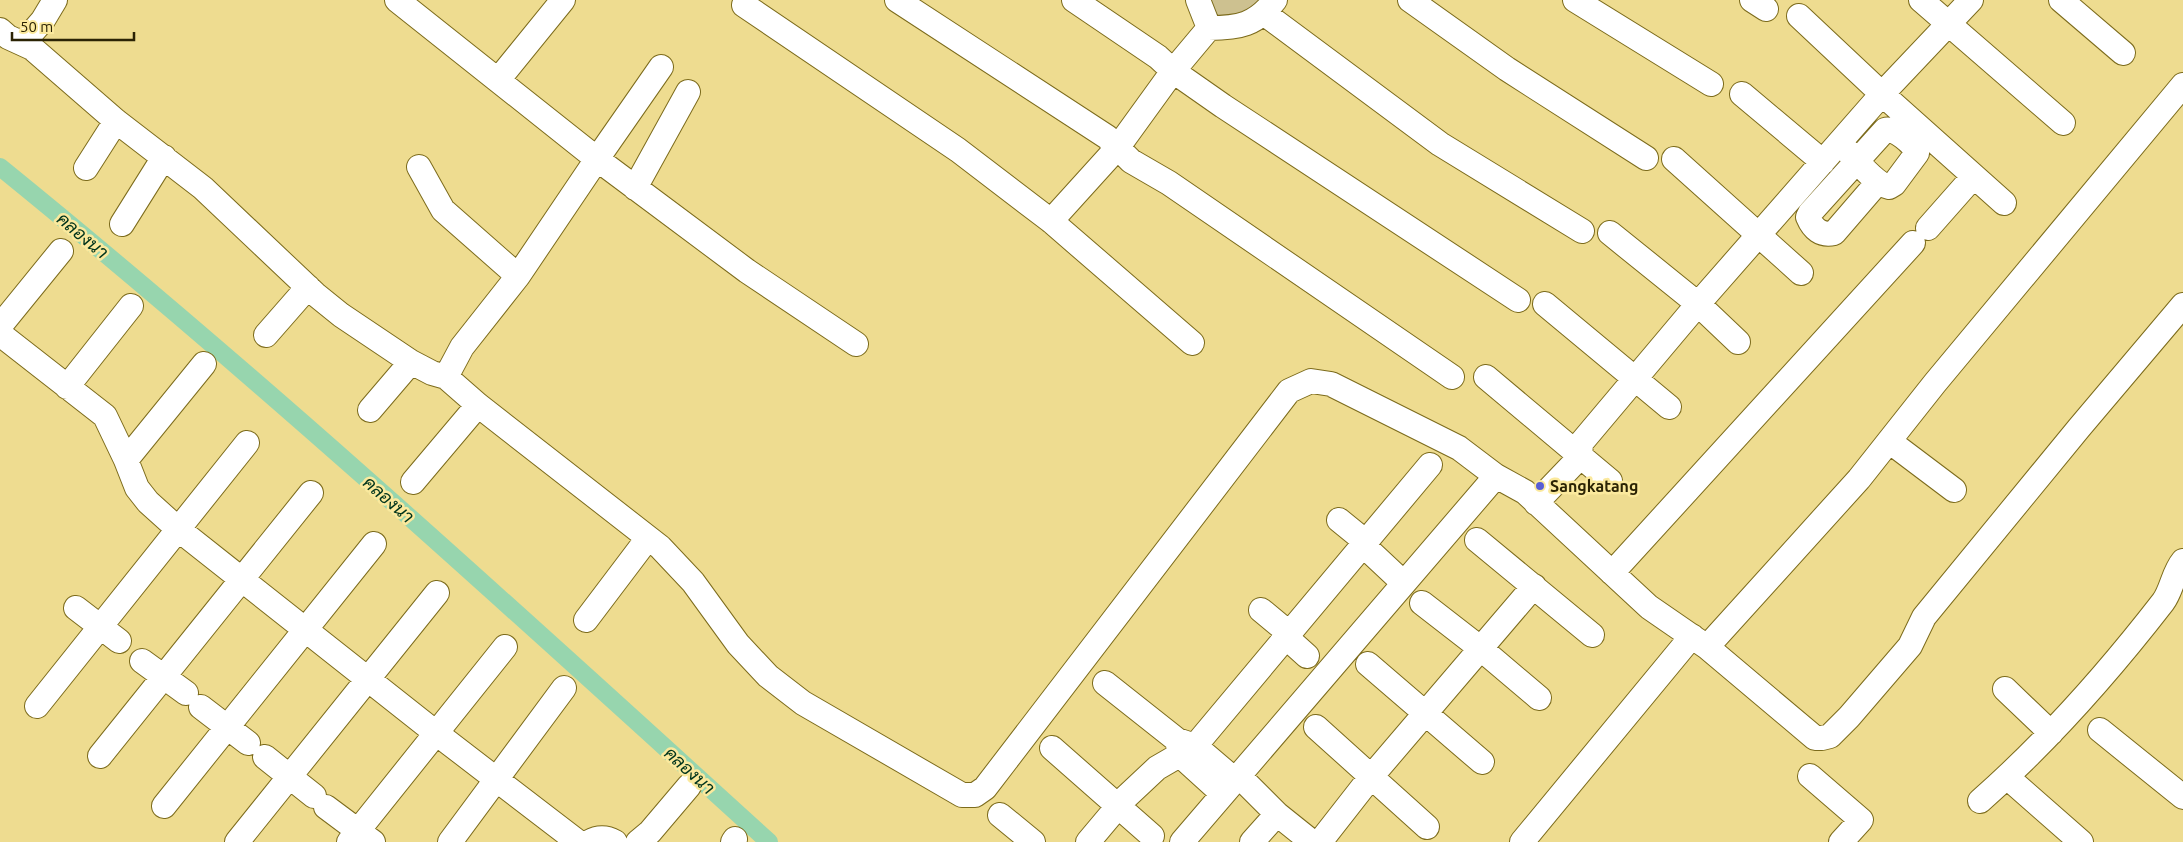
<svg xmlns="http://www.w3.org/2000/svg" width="2183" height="842" viewBox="0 0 2183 842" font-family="Ubuntu,Sarabun,sans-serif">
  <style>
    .green { fill: #cdc190 }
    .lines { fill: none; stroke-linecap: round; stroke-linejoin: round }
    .canal { stroke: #97d5ae; stroke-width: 18 }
    .minor-casing { stroke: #7c6b1c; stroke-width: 26 }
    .minor { stroke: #fff; stroke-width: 24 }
    .poi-dot { fill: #585ed5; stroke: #fbe99d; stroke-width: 2 }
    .labels { text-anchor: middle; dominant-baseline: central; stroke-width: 5; stroke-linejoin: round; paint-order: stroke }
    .poi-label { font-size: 16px; font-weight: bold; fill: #2b2304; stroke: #fbe99d; text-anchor: start }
    .water-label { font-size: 18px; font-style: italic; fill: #00341c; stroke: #fbe99d }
  </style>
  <rect width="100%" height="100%" fill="#eedc90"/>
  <path class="green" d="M1205,0H1271L1220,28Z"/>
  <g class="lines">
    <path class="canal" d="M0,167C265,382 517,613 769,842"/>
    <g class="minor-casing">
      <path id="minor" d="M397,0L597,159L518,276L462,347L446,377
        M897,0L1107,137L1131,161L1169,183L1452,377
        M1074,0L1158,57L1173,71L1223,106L1518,300
        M1198,0L1209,28
        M1410,0L1507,69L1646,158
        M1575,0L1711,84
        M1752,0L1766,9
        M1921,0L2063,123
        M2061,0L2123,53
        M744,5L958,150L1051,221L1192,343
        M1265,14L1440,144L1582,231
        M1799,16L1882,94L2004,203
        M1209,28C1239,28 1256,25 1275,0
        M0,30L8,37L32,48L116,121L203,188L315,294L341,315L411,362L432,373L446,377L478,405L660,547L693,582L738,644L768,676L803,703L962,795H975L985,788L1289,391L1311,381L1331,384L1459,448L1496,476L1525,492L1649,607L1707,647L1815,738H1822L1830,736L1849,717L1910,646L1924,617L2079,428L2183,305
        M23,43L43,20L55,0
        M661,67L597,159L747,271L856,344
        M498,80L563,0
        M1742,94L1823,162
        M1840,143C1852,155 1874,184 1889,187L1894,184L1917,153C1914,144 1894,127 1885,130L1810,213L1808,217C1813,229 1821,236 1834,233L1878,182
        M1674,159L1801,273
        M419,167L443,210L518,276
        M86,168L116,121
        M635,188L688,92
        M1051,221L1118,147L1173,71L1209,28
        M122,224L164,157
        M1928,228L1973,177
        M1610,233L1698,304L1738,342
        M1545,304L1669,407
        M0,326L61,251
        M0,334L105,416L126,460L137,488L148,502L178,529L436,733L578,842
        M266,335L308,287
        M1486,377L1610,481
        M67,387L131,306
        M370,410L411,362
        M1889,441L1954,490
        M126,460L204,364
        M413,482L478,405
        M1536,503L1580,457L1581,443L1698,304L1882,94L1971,0
        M1339,520L1366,542
        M1477,540L1592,635
        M1363,545L1395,575
        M1612,573L1913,243
        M1422,603L1480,648L1539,698
        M76,608L119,641
        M1261,610L1290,634
        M586,620L648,538
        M1287,638L1307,656
        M1707,647L1859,479L1935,383L2183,85
        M142,661L186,693
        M1368,664L1482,762
        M1105,683L1177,740L1195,746L1235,780
        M2005,689L2051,733
        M37,706L247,443
        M201,707L248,743
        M1316,727L1427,827
        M2100,730L2183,797
        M1177,740L1180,755L1223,794
        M1052,748L1152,836
        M100,756L311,493
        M265,757L314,796
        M1239,776L1277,814
        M1810,776L1861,820L1841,842
        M2007,777L2081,842
        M1980,801C2048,741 2108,673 2163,602C2172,590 2173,573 2183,561
        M164,806L374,544
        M326,807L373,842
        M1000,815L1033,842
        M237,842L437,593
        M349,842L505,647
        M450,842L564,688
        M589,842C598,837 606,837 615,842
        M638,842L650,832L689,786
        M733,842L735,839
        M1088,842L1125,798L1157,768L1195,746L1430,465
        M1182,842L1496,476
        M1252,842L1277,814L1312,842
        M1320,842L1370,778L1534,586
        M1522,842L1692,636"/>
    </g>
    <use href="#minor" class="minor"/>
  </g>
  <circle class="poi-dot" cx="1540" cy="486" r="5"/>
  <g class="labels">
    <g class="poi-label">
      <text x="1550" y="486">Sangkatang</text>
    </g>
    <g class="water-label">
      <text transform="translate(83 235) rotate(40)">คลองนา</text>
      <text transform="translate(389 499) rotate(41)">คลองนา</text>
      <text transform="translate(690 770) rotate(42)">คลองนา</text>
    </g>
  </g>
  <path d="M12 32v8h122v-8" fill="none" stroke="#2b2304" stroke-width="2.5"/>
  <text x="20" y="32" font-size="15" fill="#2b2304" stroke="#fbe99d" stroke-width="4" paint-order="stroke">50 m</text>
</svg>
